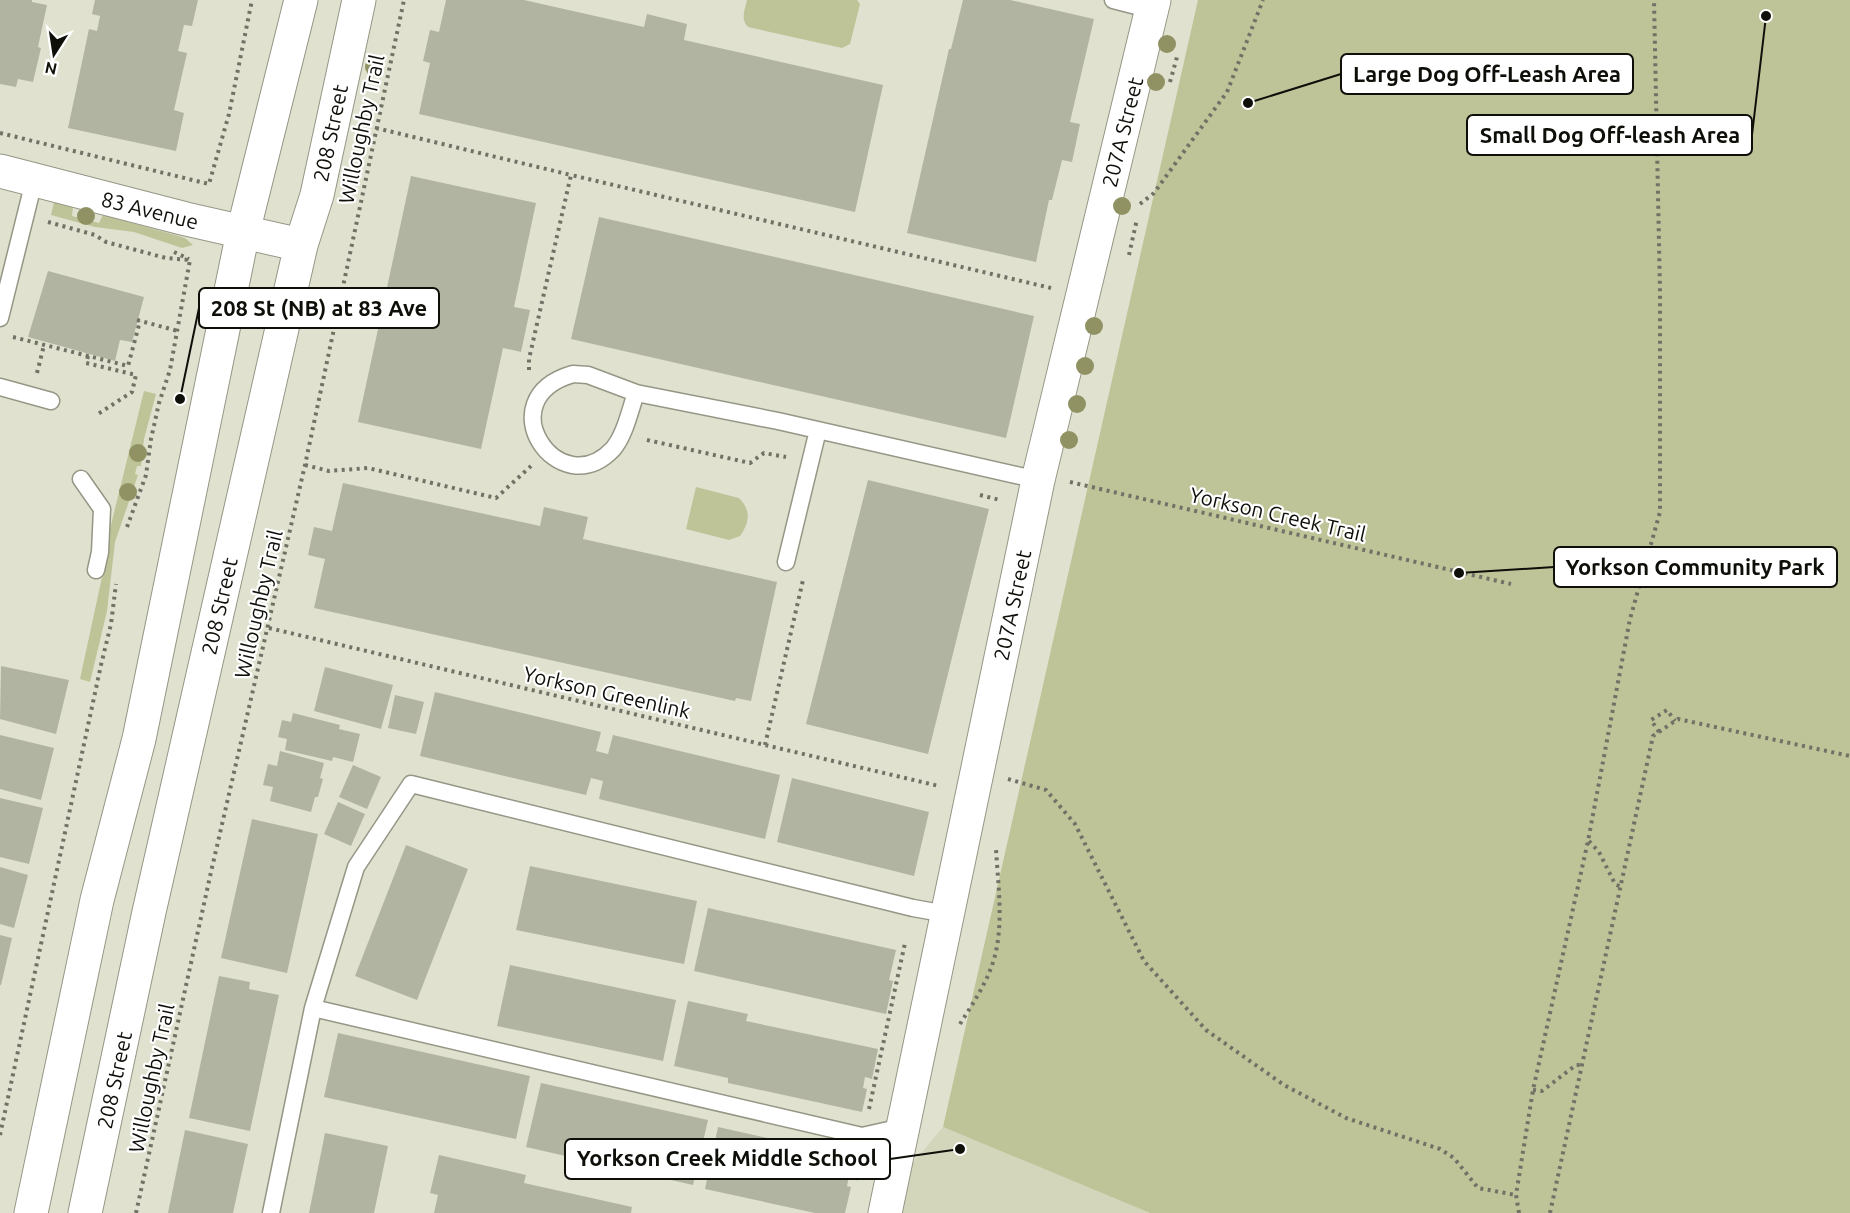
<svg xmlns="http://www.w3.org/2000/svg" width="1850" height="1213" viewBox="0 0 1850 1213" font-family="Ubuntu,sans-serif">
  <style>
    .built { fill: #d4d6bc }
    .green { fill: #bfc398 }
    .building { fill: #b2b4a2 }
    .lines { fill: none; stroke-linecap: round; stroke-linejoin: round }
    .lane-casing { stroke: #959685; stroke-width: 19 }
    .street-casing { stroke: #959685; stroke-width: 35 }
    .secondary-casing { stroke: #959685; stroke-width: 35 }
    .path { stroke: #717266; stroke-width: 4; stroke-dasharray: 3 4.5; stroke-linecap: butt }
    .lane { stroke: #fff; stroke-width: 16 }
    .street { stroke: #fff; stroke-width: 33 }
    .secondary { stroke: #fff; stroke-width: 33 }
    .tree { fill: #909264 }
    .labels { text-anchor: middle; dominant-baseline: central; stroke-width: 4.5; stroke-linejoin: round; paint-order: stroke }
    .street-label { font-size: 21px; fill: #0e0f09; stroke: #fff }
    .leader { fill: none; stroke: #0e0f09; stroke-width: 2 }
    .callout-dot { fill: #0e0f09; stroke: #fff; stroke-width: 2 }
    .callout { fill: #fff; stroke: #0e0f09; stroke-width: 2 }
    .callout-label { font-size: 22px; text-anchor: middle; font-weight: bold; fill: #0e0f09 }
  </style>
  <rect width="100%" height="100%" fill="#e0e2cf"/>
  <path class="built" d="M943,1127L1150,1213H898L906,1171Z"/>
  <path class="green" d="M747,0H857L860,4L850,44L842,48L748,27C740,19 745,10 747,0Z
    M1198,0H1850V1213H1150L943,1127Z
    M54,202L73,207L72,216L99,223L103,215L175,235L185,238L193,245L182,248L134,232L95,227L51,215Z
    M144,391L156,394L144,439L141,466H137L135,474L138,475L115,542L107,611L90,682L80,679L107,554L110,529Z
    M696,487L739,498C751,510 750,522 740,536L729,540L686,529Z"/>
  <path class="building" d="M0,0H32V2L47,5L38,47L41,48L33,82L18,79L16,87L0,84Z
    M95,0H198L192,26L184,25L178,51L187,53L174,110L184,113L176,151L68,128L89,29L97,31L100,16L92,14Z
    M446,0H524L644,27L647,14L687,24L684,40L883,85L855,212L419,114L430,63L423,61L430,30L439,32Z
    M963,0H1010L1094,19L1070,122L1080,124L1072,162L1062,160L1052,200H1049L1036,262L907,233L949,49H951Z
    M411,176L536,203L514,307L530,310L521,352L503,348L481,449L358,422Z
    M599,217L1034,316L1006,438L571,339Z
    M48,271L144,297L132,342L120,340L115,361L28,337Z
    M868,480L989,509L928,754L806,724Z
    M343,483L540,526L544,507L588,517L583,539L777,582L751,701L736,698L735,701L314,608L325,559L308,555L314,527L332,531Z
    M1,666L69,680L56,734L0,719Z
    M325,667L393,685L381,729L314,711Z
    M435,692L601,732L596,751L608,754L613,735L780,775L765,839L599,799L603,781L591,778L586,795L420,756Z
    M395,695L424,702L416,734L388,728Z
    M293,713L340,725L339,729L360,734L353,762L333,757L332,761L285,750L287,739L278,737L282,720L291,722Z
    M0,735L54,748L41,800L0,789Z
    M280,751L324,763L320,778L323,779L318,797H315L311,812L270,801L273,787L263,785L268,764L277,766Z
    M353,765L381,777L367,809L339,797Z
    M792,778L929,812L914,876L777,842Z
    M0,798L43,808L29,864L0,857Z
    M338,802L365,814L351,846L324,834Z
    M252,819L318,834L287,973L221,958Z
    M406,845L468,869L417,1000L355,976Z
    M530,866L697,901L684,964L516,930Z
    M0,867L28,875L14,928L0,924Z
    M708,908L896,950L889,980L893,981L886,1014L694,971Z
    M0,935L12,938L1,985H0Z
    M510,965L676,1000L663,1061L497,1026Z
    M219,976L250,982L249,989L279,995L250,1131L189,1118Z
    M688,1001L748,1014L746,1021L878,1049L872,1079L865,1077L863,1088L867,1089L862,1112L728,1083V1078L674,1066Z
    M338,1033L530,1076L516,1139L324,1097Z
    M541,1083L708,1120L693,1185L526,1147Z
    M718,1127L853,1157L847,1186L851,1187L845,1213H815L705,1189Z
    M185,1130L248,1144L233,1213H168Z
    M325,1133L388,1146L374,1213H309Z
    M439,1155L526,1175L524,1183L632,1207L631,1213H434L438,1195L430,1193Z"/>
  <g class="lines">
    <g class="lane-casing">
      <path id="lane" d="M1113,0L1152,10
        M0,318L34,181
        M573,374L588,375L636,393C630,410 625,435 613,449C559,506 486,399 573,374Z
        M0,387L51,401
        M636,393L778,421L1038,480
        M81,479L102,509L100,552L96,570
        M786,562L818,430
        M313,1008L356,867L411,784L913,908L947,914
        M271,1213L313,1008L862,1136L902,1127"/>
    </g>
    <g class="street-casing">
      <path id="street" d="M885,1213L1038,480L1154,0"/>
    </g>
    <g class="secondary-casing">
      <path id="secondary" d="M0,171L186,219L301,245
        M31,1213L97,900L139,739L243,232L301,0
        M85,1213L149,912L301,245L317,195L359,0"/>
    </g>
    <path class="path" d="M1170,82L1177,57
      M376,128L571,175
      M0,133L209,184L229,114L252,0
      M1140,204L1154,193L1227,92L1263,0
      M48,222L95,235L106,242L166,258L190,260
      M174,252L189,259
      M1129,255L1137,219
      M137,320L178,331
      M13,337L128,366L140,321
      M88,356L86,363L136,375L132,392L98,414
      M529,370V359L571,175L1051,288
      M37,373L44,345
      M647,440L750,463L764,453L786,457
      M305,465L329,471L368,468L496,498L531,466
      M1070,482L1511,584
      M980,495L1000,500V502
      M127,527L146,475L151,439L159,403L170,370L190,260
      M269,628L939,786
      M1659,732L1651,720L1667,710L1675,721
      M765,745L803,580
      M1008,779L1046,790L1075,824L1144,961L1206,1030L1284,1085L1346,1118L1440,1149L1454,1158L1478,1188L1516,1195
      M1589,841L1599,852L1615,884L1621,887
      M960,1024C973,1003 987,983 994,959C1004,925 998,884 996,849
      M1533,1090L1542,1091L1576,1065H1582
      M869,1109L905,943
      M0,1135L101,665L111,624L116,584
      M856,1180L859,1160
      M136,1213L211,872L305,465L404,0
      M1519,1213L1516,1195L1533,1090L1588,841L1630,619L1660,512V292L1654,0
      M1550,1213L1653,736L1678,719L1850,756"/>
    <use href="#lane" class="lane"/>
    <use href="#street" class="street"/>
    <use href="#secondary" class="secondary"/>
  </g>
  <g class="tree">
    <circle cx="1167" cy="44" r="9"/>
    <circle cx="374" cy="67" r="9"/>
    <circle cx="1156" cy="82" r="9"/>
    <circle cx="1122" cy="206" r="9"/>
    <circle cx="86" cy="216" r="9"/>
    <circle cx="1094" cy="326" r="9"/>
    <circle cx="1085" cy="366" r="9"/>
    <circle cx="1077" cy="404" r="9"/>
    <circle cx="1069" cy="440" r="9"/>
    <circle cx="138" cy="453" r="9"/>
    <circle cx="128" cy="492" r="9"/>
  </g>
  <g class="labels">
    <g class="street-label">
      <text transform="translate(361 129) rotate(-78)">Willoughby Trail</text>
      <text transform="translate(1122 132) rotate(-76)">207A Street</text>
      <text transform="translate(330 133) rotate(-78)">208 Street</text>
      <text transform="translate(150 210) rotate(14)">83 Avenue</text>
      <text transform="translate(1278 514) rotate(13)">Yorkson Creek Trail</text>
      <text transform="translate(258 604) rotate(-77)">Willoughby Trail</text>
      <text transform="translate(1012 605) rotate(-78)">207A Street</text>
      <text transform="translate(219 606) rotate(-77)">208 Street</text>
      <text transform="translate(607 692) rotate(13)">Yorkson Greenlink</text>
      <text transform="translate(151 1078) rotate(-78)">Willoughby Trail</text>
      <text transform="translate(114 1080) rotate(-78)">208 Street</text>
    </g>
  </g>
  <path class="leader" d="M1248 103L1341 74M1766 16L1752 135M180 399L199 308M1459 573L1554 567M960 1149L890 1159"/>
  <g class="callout-dot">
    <circle cx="1248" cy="103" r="6"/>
    <circle cx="1766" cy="16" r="6"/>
    <circle cx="180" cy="399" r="6"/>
    <circle cx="1459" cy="573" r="6"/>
    <circle cx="960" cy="1149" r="6"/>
  </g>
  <g class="callout">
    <rect x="1341" y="54" width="292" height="40" rx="6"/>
    <rect x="1467" y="115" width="285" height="40" rx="6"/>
    <rect x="199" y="288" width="240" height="40" rx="6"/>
    <rect x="1554" y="547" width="283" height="40" rx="6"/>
    <rect x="565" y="1139" width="325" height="40" rx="6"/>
  </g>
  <g class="callout-label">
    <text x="1487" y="82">Large Dog Off-Leash Area</text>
    <text x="1610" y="143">Small Dog Off-leash Area</text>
    <text x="319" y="316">208 St (NB) at 83 Ave</text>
    <text x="1695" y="575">Yorkson Community Park</text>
    <text x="727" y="1166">Yorkson Creek Middle School</text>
  </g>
  <g transform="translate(54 54) rotate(192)" stroke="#ffffff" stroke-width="4.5" paint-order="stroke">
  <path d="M0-4.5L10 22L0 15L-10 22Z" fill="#0e0f09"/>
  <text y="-9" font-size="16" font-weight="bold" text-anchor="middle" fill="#0e0f09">N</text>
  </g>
</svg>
